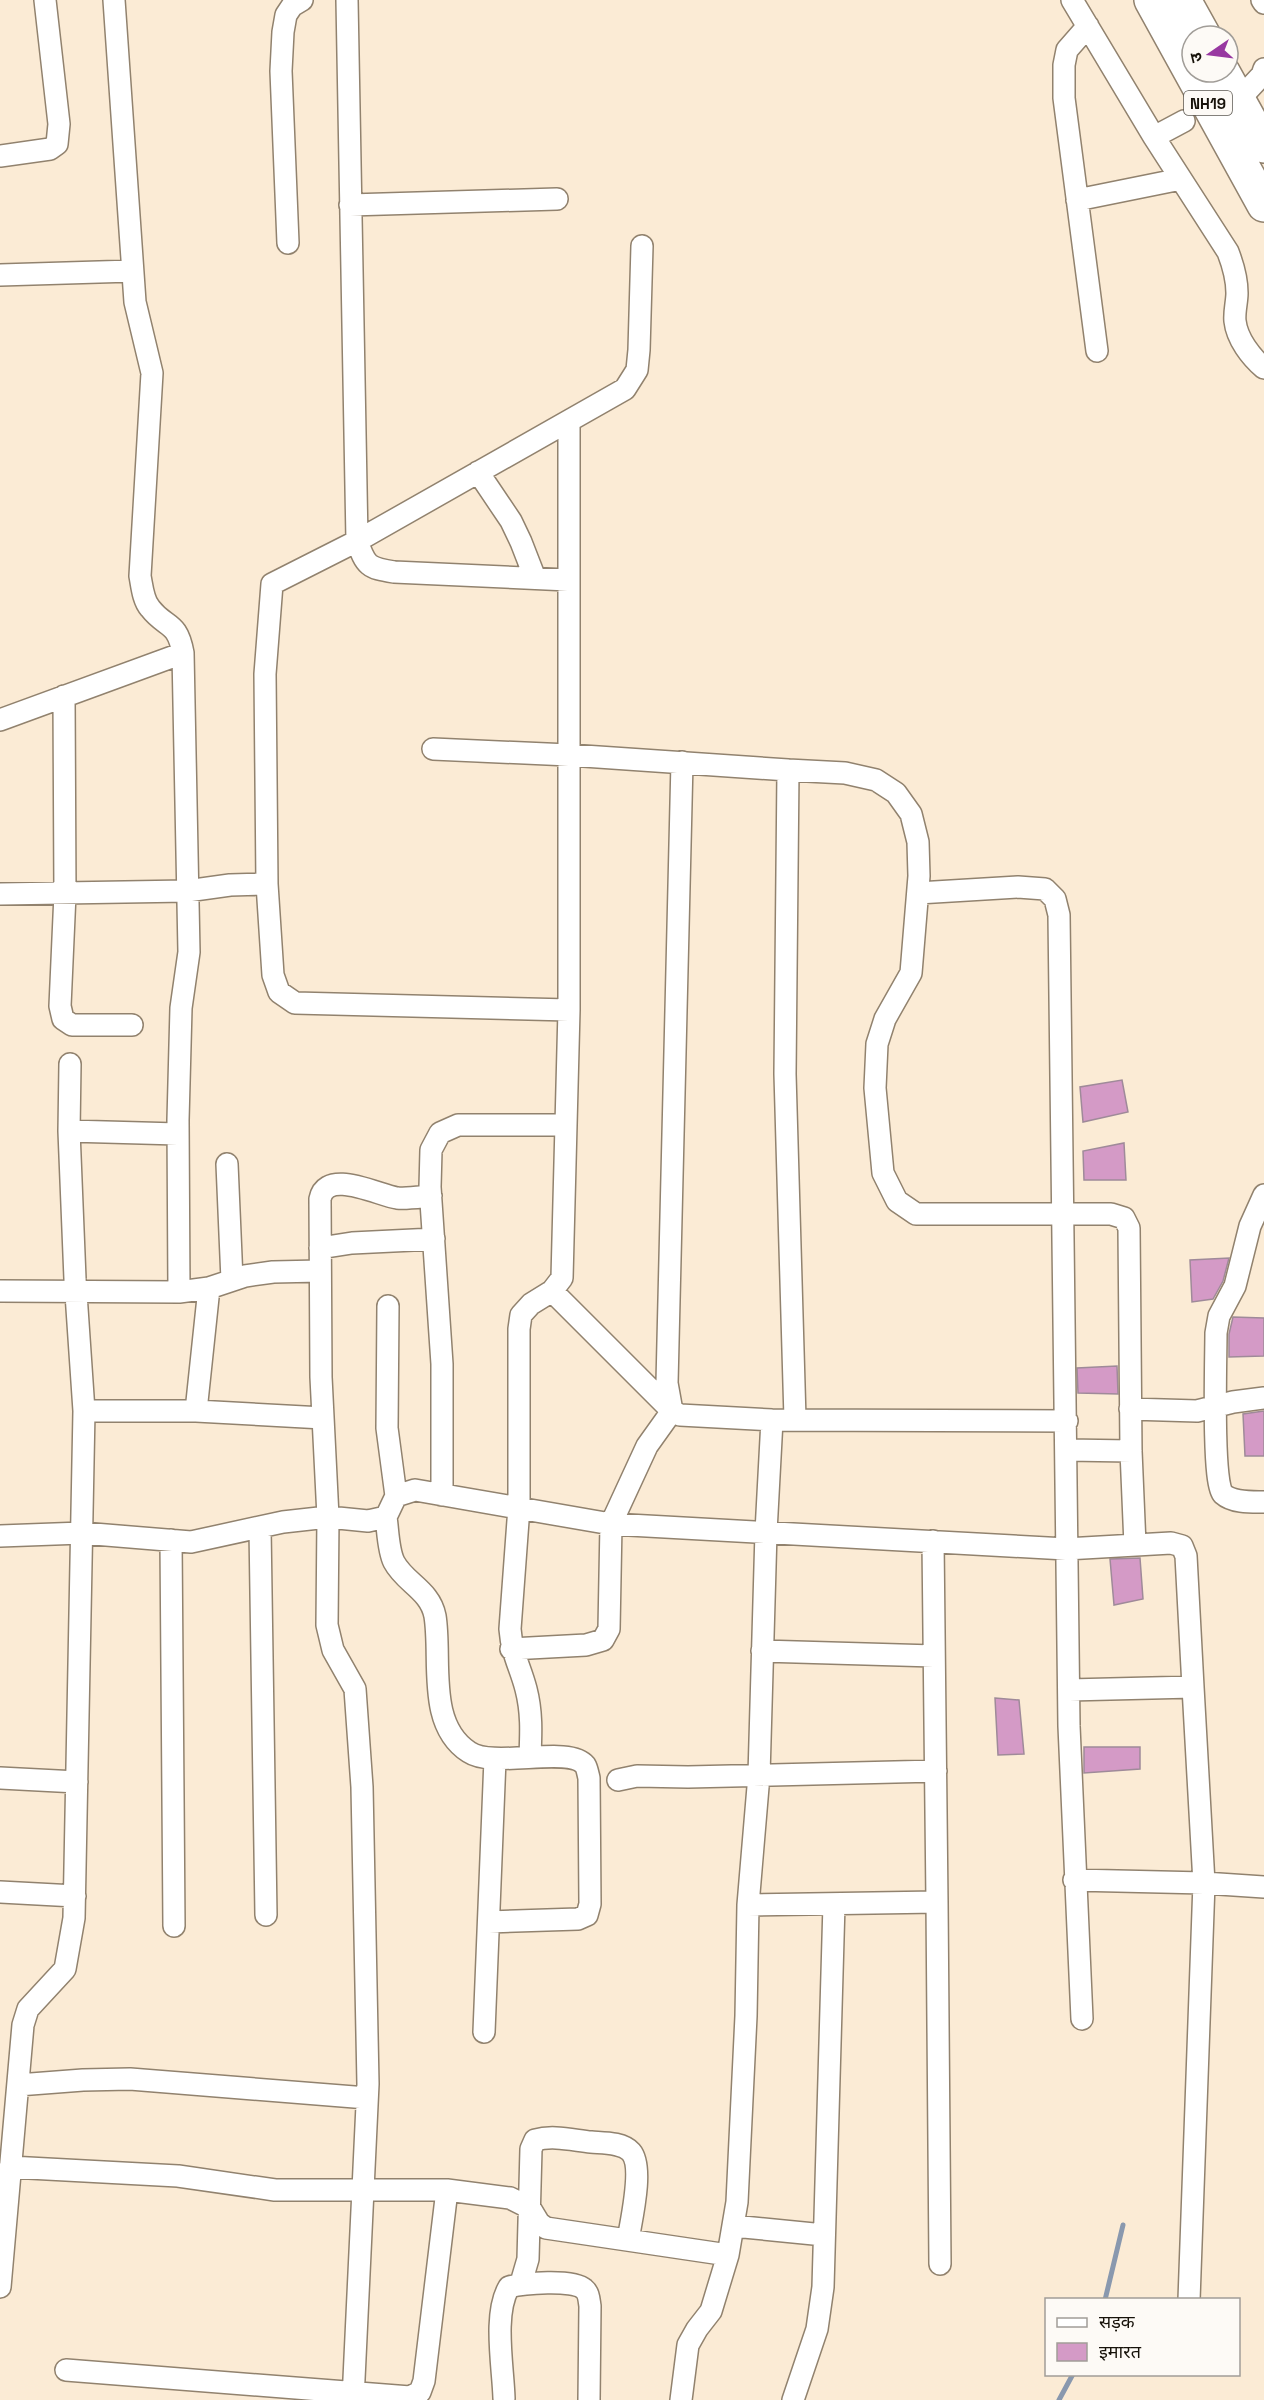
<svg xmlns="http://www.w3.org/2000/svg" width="1264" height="2400" viewBox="0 0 1264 2400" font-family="'Space Grotesk','Noto Sans Devanagari',sans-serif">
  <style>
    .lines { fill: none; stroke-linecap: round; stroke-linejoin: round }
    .stream { stroke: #8998ae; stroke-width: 5 }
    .building { fill: #d49ac6; stroke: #9f8a99; stroke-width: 1.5 }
    .street-casing { stroke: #91826e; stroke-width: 24 }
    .highway-casing { stroke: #91826e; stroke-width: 36 }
    .street { stroke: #fff; stroke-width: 21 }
    .highway { stroke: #fff; stroke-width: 33 }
    .labels { text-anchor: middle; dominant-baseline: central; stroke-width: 4.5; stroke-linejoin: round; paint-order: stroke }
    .shield { fill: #fdfaf6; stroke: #5c5851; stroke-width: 1.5 }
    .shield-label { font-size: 15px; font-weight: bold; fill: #17120a }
  </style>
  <rect width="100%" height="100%" fill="#fbebd5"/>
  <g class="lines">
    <path class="stream" d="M1105,2300L1123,2225
      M1059,2400L1073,2374"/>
  </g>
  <path class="building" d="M1122,1080L1128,1112L1083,1122L1080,1087Z
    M1124,1143L1126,1180H1084L1083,1151Z
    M1229,1258L1223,1281L1213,1299L1192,1302L1190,1260Z
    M1233,1317L1264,1318V1356L1229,1357V1334Z
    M1117,1366L1118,1394L1078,1393L1077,1368Z
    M1264,1411V1456H1245L1243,1414Z
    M1140,1558L1143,1599L1114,1605L1110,1559Z
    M995,1698L1019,1700L1024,1754L998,1755Z
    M1084,1747H1140V1769L1084,1773Z"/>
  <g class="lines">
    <g class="street-casing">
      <path id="street" d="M114,0L135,302L152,373L140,576C142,586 143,600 150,608C166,629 177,620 183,653L189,952L181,1008L178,1120L179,1292
        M347,0L357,541C366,566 368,568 394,572L568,580
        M1072,0L1154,137L1228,252C1233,265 1237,278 1237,293C1237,302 1234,312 1235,321C1237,339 1251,357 1264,368
        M1262,0L1264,3
        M1088,26L1067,50L1064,65V98L1097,351
        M1247,91L1262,75L1264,69
        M1154,137L1184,121
        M0,156L50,149L57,144L59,124L45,0
        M1077,200L1181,179
        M350,205L557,199
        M288,243L281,71L283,32L286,15L292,6L302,0
        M0,275L132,271
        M478,472L511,521L521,542L535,578
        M64,696L65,894L60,1006L63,1019L72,1025H132
        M0,720L183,653
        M433,749L569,755L788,770L785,1074L795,1419
        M682,762L667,1383L672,1411L680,1415L772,1420L1067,1421
        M788,770L845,773L876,780L896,793L911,814L918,842L919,876L911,973L885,1019L877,1044L875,1088L883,1173L897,1201L916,1214H1111L1124,1218L1129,1228L1131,1451L1135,1545
        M918,893L1018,887L1045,889L1055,899L1059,915L1069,1726L1082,2019
        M0,894L187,891L230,885L267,884
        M569,1010L295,1003L279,992L273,975L267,884L265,674L272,584L357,541L625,389L637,370L639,350L642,246
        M69,1131L178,1134
        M227,1164L232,1280
        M1264,1195L1250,1226L1235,1286L1219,1316L1216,1333C1216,1356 1212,1484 1223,1494C1233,1503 1252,1502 1264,1502
        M320,1248L352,1243L434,1239
        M0,1291L179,1292L209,1288L245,1276L273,1272L320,1271
        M388,1306L387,1428L396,1496
        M1130,1409L1197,1411L1233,1402L1264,1398
        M84,1411H196L323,1418
        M196,1411L209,1288
        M1067,1450L1131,1451
        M442,1495V1364L430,1187L431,1150L440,1133L458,1125H566
        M386,1517C388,1530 388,1550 394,1562C405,1583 430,1590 435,1616C442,1659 426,1724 469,1752C494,1769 569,1745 585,1765C587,1768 588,1774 589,1778L590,1904L587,1915L578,1919L489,1922
        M260,1528L266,1915
        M0,1536L82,1533L191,1542L283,1522L328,1517L368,1521L386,1517L396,1496L415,1490L611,1524L1066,1549L1171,1543L1182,1546L1186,1556L1193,1687
        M171,1540L174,1926
        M511,1649L586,1645L603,1640L609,1629L611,1524L647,1446L672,1411L552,1291
        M762,1651L934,1656
        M1069,1690L1193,1687L1204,1883L1264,1887
        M530,1756C531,1733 532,1712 526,1689C520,1666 512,1655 510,1629L519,1507V1329L521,1315L531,1304L552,1291L562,1278L569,1010V421
        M0,1778L77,1782
        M618,1780L637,1776L688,1777L936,1771
        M1074,1880L1204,1883L1189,2300
        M0,1892L75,1896
        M937,1902L940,2264
        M748,1905L937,1902L933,1541
        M484,2032L495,1759
        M18,2085L83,2080L130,2079L367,2098
        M10,2167L178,2176L275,2190H447L510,2198L530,2208L539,2223L546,2228L728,2255
        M733,2226L824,2235
        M521,2283L528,2259L531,2149L535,2140C553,2135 572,2140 591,2142C603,2143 622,2142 631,2152C644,2167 631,2221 628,2240
        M0,2287L23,2025L28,2009L65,1969L74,1918L84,1411L75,1279L69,1131L70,1064
        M66,2370L410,2397L420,2392L424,2381L447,2190
        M504,2398C503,2366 493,2314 509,2287C523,2283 573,2279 584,2289C589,2293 589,2300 590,2306L589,2400
        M353,2400L368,2084L362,1787L355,1689L333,1650L327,1625L328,1517L321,1377L320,1199C326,1168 378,1195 397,1198C407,1199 420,1197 431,1196
        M681,2400L688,2345L697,2329L711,2311L728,2255L737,2202L746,2016L748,1905L759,1775L766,1532L772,1420
        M793,2400L817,2329L823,2287L834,1904"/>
    </g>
    <g class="highway-casing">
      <path id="highway" d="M1151,0L1264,205
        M1184,0L1204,36
        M1223,72L1264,146"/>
    </g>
    <use href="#street" class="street"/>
    <use href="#highway" class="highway"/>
  </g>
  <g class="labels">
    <rect class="shield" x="1184" y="91" width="48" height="24" rx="4.5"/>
    <g class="shield-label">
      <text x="1208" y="103">NH19</text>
    </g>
  </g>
  <rect x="1045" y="2298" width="195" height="78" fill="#fdfaf6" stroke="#a19d98" stroke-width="1.5"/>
  <rect x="1057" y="2318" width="30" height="9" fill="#ffffff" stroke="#a19d98" stroke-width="1.5"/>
  <text x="1099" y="2328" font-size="18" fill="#17120a">सड़क</text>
  <rect x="1057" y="2343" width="30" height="18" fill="#d49ac6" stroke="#a19d98" stroke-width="1.5"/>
  <text x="1099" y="2358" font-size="18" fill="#17120a">इमारत</text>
  <g transform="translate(1210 54) rotate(256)"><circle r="28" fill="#fdfaf6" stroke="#a19d98" stroke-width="1.5"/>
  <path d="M0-4.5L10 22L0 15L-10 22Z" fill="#9838a1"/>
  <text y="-9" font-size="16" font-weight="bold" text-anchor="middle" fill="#17120a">उ</text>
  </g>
</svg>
